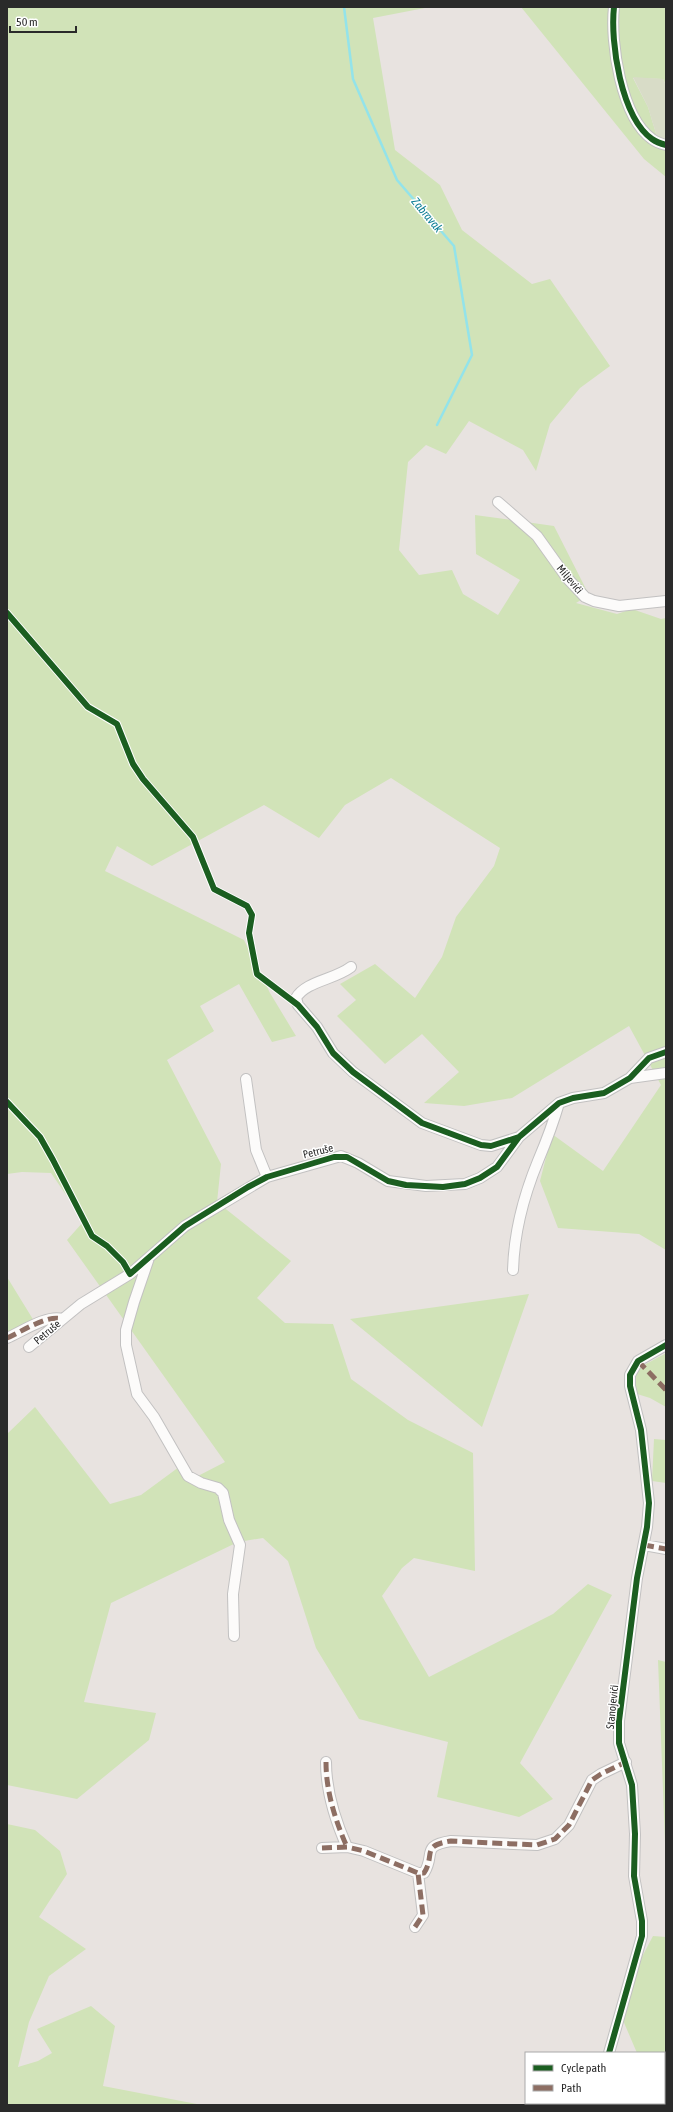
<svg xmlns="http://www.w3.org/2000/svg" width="673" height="2112" viewBox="0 0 673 2112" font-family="'Asap Condensed',sans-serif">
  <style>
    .green { fill: #d1e3b8 }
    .cemetery { fill: #d8dcc7 }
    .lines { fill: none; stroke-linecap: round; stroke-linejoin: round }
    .stream { stroke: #93e3ea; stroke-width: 2.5 }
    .minor-casing { stroke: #c2c1c1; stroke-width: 12 }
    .minor { stroke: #fcfbfa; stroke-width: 10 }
    .quiet { stroke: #8d6e63; stroke-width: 5; stroke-dasharray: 10 5; stroke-linecap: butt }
    .cycleway-casing { stroke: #fff; stroke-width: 8 }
    .cycleway { stroke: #1b5e20; stroke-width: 6 }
    .labels { text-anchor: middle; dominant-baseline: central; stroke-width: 3; stroke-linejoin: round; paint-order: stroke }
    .street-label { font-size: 11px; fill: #2a2a2a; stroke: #fff }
    .water-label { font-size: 12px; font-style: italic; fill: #0d7e94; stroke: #fff }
  </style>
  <rect width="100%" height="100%" fill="#e8e3e0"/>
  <path class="green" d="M7,7H430L373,18L395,150L440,185L462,230L532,284L550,279L610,366L580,388L550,424L536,471L523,450L469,421L446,454L426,445L408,462L399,550L419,575L452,570L463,594L498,615L520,580L476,554L475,515L554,526L589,595L576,603L617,614L632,609L661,619L666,618V1250L639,1234L558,1228L540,1181L552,1134L603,1171L661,1085L629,1026L512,1098L464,1106L424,1103L459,1072L422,1034L385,1064L337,1016L356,1000L340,984L375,964L415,998L442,957L456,917L494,866L500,848L391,778L345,805L319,838L264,805L152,866L117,846L105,871L244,940L270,993L296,1036L272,1042L239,984L200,1006L214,1031L167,1060L221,1164L217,1202L291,1261L257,1298L285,1323L333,1324L351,1379L408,1420L473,1453L475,1571L414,1558L402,1568L382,1596L429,1677L553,1614L588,1584L612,1595L520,1763L553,1799L519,1817L437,1797L448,1742L359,1719L316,1648L288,1561L263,1538L238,1542L111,1603L84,1702L156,1713L149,1740L77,1799L7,1785V1434L35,1407L110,1504L141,1495L179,1467L196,1477L225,1462L67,1240L84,1221L51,1173L22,1172L7,1174Z
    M521,7H666V85L663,79L633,78L648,107L658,140H666V177L644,159Z
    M7,1277L34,1321L7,1336Z
    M529,1294L482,1427L350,1319Z
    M666,1353V1407L650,1398L634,1393C633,1364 645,1366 666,1353Z
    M654,1439L666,1440V1483L652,1481Z
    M658,1660L666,1662V1868Z
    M7,1824L35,1830L60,1851L67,1874L39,1917L86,1949L49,1976L29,2022L18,2067L38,2061L52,2053L37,2029L91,2006L115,2026L103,2086L202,2105H7Z
    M653,1936L666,1937V2087L664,2085V2053H637L622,2018L636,1968Z"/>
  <path class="cemetery" d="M633,77L663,79L666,85V140H658L648,107Z"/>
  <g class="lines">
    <path class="stream" d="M344,7L353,79L397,180L454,246L472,355L437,425"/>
    <g class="minor-casing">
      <path id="minor" d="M614,7C610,42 621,117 652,139C656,142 662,144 666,145
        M498,502L537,536L567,578L585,597L594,601L619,606L666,601
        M351,967C334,980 306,981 296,998L298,1005L317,1027L333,1053L353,1072L422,1123L481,1145L491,1146L519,1137
        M630,1078L666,1073
        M246,1079L256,1150L267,1177
        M149,1258L134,1302L126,1330V1345L137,1394L154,1417L188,1476L201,1483L218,1488L223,1493L229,1520L240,1545L233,1594L234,1636
        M513,1270C514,1234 524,1195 538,1161C546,1142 553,1124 559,1103
        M7,1338C21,1332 48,1314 62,1319
        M29,1347L81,1304L130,1274L185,1226L267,1177L341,1156L358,1163L388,1181L426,1186L465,1184L480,1178L497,1167L519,1137L559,1103L573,1098L604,1093L630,1078L649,1058L666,1052
        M644,1545L666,1549
        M326,1762C326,1791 335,1820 347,1847
        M322,1848L347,1847L364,1851L418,1873H424C436,1854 420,1846 451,1841L537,1845L555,1839L569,1825L592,1780L601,1774L626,1762
        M415,1927L423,1915L418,1873
        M609,2053L642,1936V1921L634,1876L635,1834L632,1785L619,1743V1721L637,1578L647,1527L649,1503L641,1430L630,1386V1375L638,1361L666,1345
        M582,2105L584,2103"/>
    </g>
    <use href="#minor" class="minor"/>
    <path class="quiet" d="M7,1338C21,1332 48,1314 62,1319
      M638,1361L666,1390
      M644,1545L666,1549
      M326,1762C326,1791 335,1820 347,1847
      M322,1848L347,1847L364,1851L418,1873H424C436,1854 420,1846 451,1841L537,1845L555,1839L569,1825L592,1780L601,1774L626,1762
      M415,1927L423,1915L418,1873"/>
    <g class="cycleway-casing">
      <path id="cycleway" d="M614,7C610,42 621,117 652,139C656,142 662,144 666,145
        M7,613L88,707L117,724L133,764L143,779L193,837L214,889L247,906L252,915L249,933L257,974L298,1005L317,1027L333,1053L353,1072L422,1123L481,1145L491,1146L519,1137
        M7,1102L40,1137L53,1160L92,1236L107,1246L123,1262L130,1274L185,1226L248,1187L267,1177L334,1157H347L388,1181L406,1185L443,1187L465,1184L480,1178L497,1167L519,1137L559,1103L573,1098L604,1093L630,1078L649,1058L666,1052
        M609,2053L642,1936V1921L634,1876L635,1834L632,1785L619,1743V1721L637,1578L647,1527L649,1503L641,1430L630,1386V1375L638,1361L666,1345"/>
    </g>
    <use href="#cycleway" class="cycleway"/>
  </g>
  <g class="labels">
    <g class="street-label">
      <text transform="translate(570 579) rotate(50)">Miljevići</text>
      <text transform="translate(318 1151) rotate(-14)">Petruše</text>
      <text transform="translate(47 1332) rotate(-40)">Petruše</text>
      <text transform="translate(612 1707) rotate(-84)">Stanojevići</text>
    </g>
    <g class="water-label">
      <text transform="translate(427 215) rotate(50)">Zabravak</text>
    </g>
  </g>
  <rect width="673" height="2112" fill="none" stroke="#2a2a2a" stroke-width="16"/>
  <rect x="525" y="2052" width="140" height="52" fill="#ffffff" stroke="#aaaaaa"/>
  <rect x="533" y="2065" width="20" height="6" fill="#1b5e20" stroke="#aaaaaa"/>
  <text x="561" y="2072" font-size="12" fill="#2a2a2a">Cycle path</text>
  <rect x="533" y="2085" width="20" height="6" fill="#8d6e63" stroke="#aaaaaa"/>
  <text x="561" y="2092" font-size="12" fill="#2a2a2a">Path</text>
  <path d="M10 26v6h66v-6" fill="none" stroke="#2a2a2a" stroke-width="2"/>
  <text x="16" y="26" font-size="12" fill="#2a2a2a" stroke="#ffffff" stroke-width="3" paint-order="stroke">50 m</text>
</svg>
